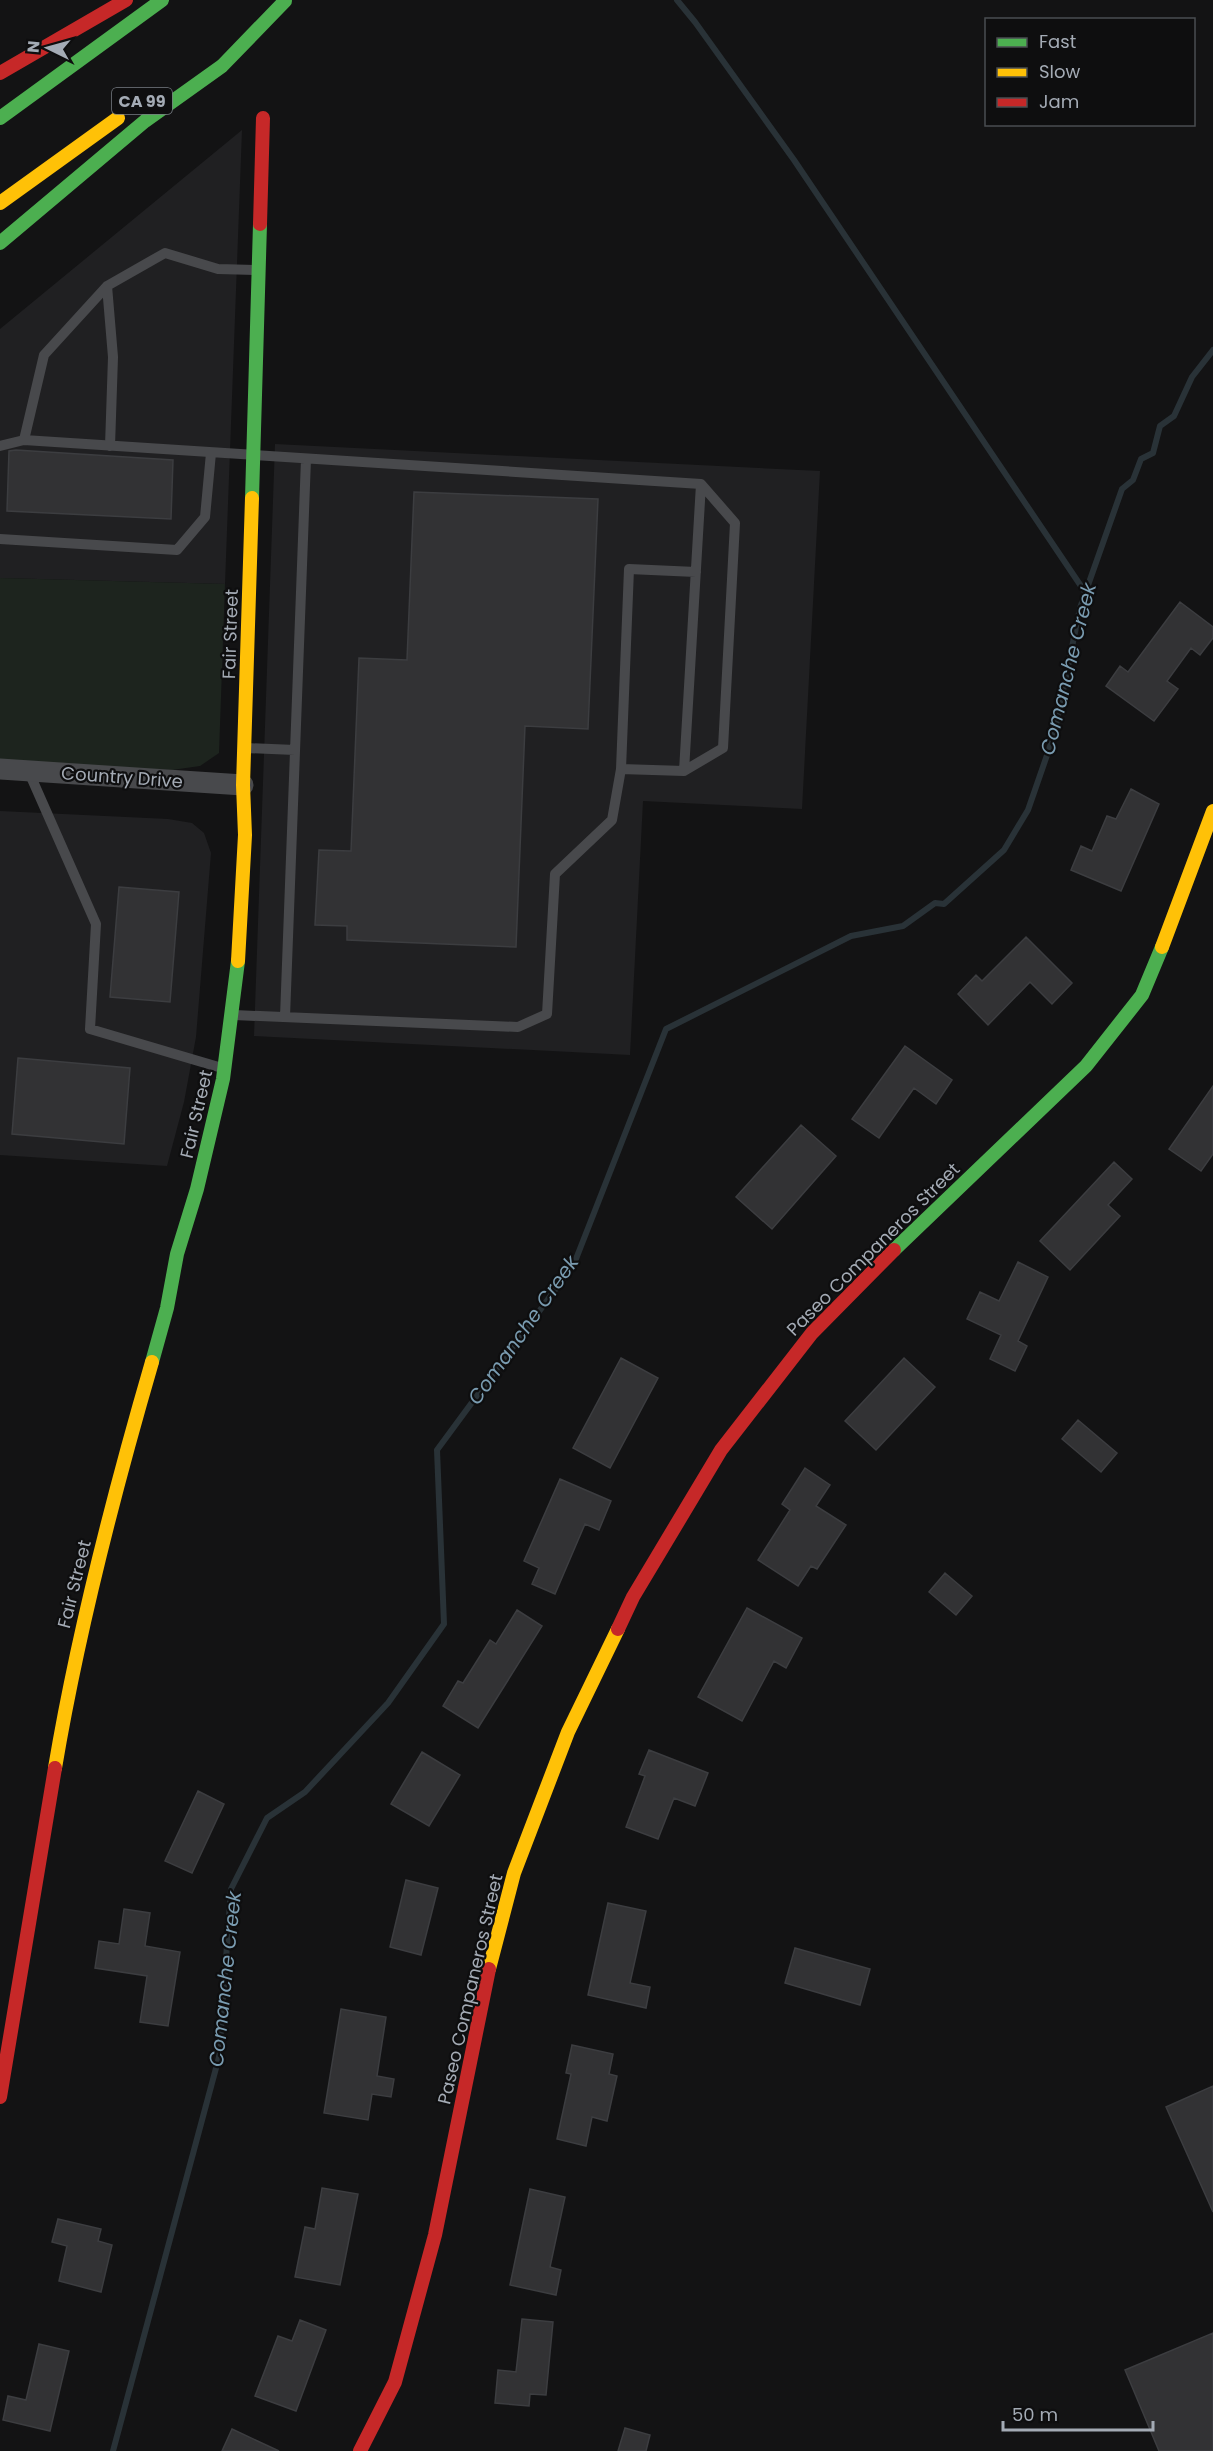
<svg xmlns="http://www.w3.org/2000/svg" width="1213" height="2451" viewBox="0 0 1213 2451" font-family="Poppins,sans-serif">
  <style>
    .built { fill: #202022 }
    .green { fill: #1d241e }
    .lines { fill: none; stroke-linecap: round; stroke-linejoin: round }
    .stream { stroke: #293237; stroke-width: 6 }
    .building { fill: #323234; stroke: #3c3d40; stroke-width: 1.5 }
    .lane { stroke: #48494c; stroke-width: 10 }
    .street { stroke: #48494c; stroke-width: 21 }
    .fast { stroke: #4caf50; stroke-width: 14 }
    .slow { stroke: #ffc107; stroke-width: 14 }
    .jam { stroke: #c62828; stroke-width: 14 }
    .labels { text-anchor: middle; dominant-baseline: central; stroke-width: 4.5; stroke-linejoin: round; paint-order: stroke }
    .shield { fill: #0e0e0f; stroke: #777c83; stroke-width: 1.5 }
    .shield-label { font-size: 16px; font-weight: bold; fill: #a4abb5 }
    .street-label { font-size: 18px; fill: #a4abb5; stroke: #0e0e0f }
    .water-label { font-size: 20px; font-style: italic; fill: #7a9cb1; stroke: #0e0e0f }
  </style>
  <rect width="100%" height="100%" fill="#131314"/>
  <path class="built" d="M242,130L225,584L0,578V329Z
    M275,444L820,471L802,809L643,801L630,1055L254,1036Z
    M0,811L168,819L192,823L204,833L211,853L196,1037L184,1102L167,1166L0,1155Z"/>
  <path class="green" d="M0,578L225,584L219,753L200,766L172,770L0,762Z"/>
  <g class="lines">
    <path class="stream" d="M677,0L695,22L794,160L1085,592
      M113,2451L219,2057L231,1889L267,1818L305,1792L388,1703L444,1624L437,1450L574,1264L666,1029L851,936L903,926L935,903L944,904L1004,850L1028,810L1054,735L1080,608L1122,489L1133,480L1141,459L1153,453L1160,426L1174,416L1192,377L1213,350"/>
  </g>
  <path class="building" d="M16,450L173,460L171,519L7,511L9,451Z
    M414,492L598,499L588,729L525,726L516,947L347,940V926L315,925L319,850L351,851L359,658L407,660Z
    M1180,602L1213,627V638L1200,655L1191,648L1167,681L1178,689L1154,721L1106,686L1120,666L1128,672Z
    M1131,789L1159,804L1121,891L1071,870L1081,846L1092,851L1107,816L1116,819Z
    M119,887L179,892L170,1002L110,997Z
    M1026,937L1072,983L1052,1004L1030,982L988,1025L958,994L976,975L982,981Z
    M905,1046L952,1080L936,1104L914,1088L879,1138L852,1119Z
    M18,1058L130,1068L124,1144L12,1134Z
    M1213,1086V1154L1201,1171L1169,1149Z
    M801,1125L836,1156L772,1229L736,1197Z
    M1114,1162L1132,1179L1108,1205L1120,1216L1070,1270L1040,1241Z
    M1018,1262L1048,1277L1018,1341L1027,1346L1015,1371L990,1359L1001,1335L967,1319L980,1292L999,1301Z
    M621,1358L658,1378L610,1468L573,1448Z
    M904,1358L935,1387L876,1450L845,1421Z
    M1078,1420L1117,1453L1101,1472L1062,1439Z
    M805,1468L830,1485L816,1506L846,1525L817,1569L811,1566L798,1586L758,1560L790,1510L782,1504Z
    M560,1479L611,1501L599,1530L585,1524L555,1594L532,1584L539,1568L524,1561Z
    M945,1573L972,1596L956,1615L929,1592Z
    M747,1608L802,1638L786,1668L774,1661L742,1721L698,1697Z
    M517,1610L542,1626L478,1728L443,1706L458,1681L463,1683L490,1640L496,1644Z
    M649,1750L708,1773L695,1806L674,1798L658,1839L626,1827L645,1776L639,1774Z
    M422,1752L460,1775L429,1826L391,1804Z
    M198,1791L224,1804L192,1873L165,1861Z
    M406,1880L438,1888L421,1955L390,1947Z
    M608,1903L646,1911L630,1983L650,1987L646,2008L588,1995Z
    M124,1909L150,1913L145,1946L180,1952L168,2026L140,2022L147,1976L95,1968L99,1941L119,1944Z
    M795,1948L870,1969L860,2005L785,1983Z
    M341,2009L386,2017L377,2076L394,2079L391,2097L372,2094L368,2120L324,2113Z
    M572,2045L613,2054L609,2074L617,2076L607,2121L592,2117L586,2146L557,2139L571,2074L566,2073Z
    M1213,2086V2212L1166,2107Z
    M322,2188L358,2194L340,2285L295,2277L305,2227L315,2229Z
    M530,2189L565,2197L550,2267L561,2270L556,2295L510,2285Z
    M58,2219L101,2229L98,2241L112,2245L101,2292L59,2281L67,2246L52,2242Z
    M522,2319L553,2322L546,2395L530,2394L529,2406L495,2403L498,2370L516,2372Z
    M300,2320L326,2330L296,2411L255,2396L278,2336L292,2341Z
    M1213,2333V2451H1159L1125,2370Z
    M39,2344L69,2351L50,2431L3,2420L8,2396L26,2400Z
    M625,2428L650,2435L646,2451H618Z
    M232,2429L279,2451H222Z"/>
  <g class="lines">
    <path class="lane" d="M107,286L113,357L110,446
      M0,446L24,440
      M0,539L177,550L205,517L211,453
      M245,748L295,750
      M621,769L629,569L696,572
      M28,770L96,924L90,1029L222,1068
      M684,771L723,748L735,523L701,484
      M234,1015L518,1027L547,1014L555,874L612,820L621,769L684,771L701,484L24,440L44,355L107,286L165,253L218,269L255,270
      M285,1017L306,459"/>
    <path class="street" d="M0,769L243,785"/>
    <path class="fast" d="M0,118L162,0
      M0,243L145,121L222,66L285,1
      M252,498L260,224
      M894,1250L1086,1066L1142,995L1162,947
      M152,1362L167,1308L177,1254L197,1189L223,1079L238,961"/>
    <path class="slow" d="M0,203L118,118
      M1162,947L1213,811
      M238,961L245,835L243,785L252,498
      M55,1768C78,1631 113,1496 152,1362
      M489,1969L514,1873L568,1732L618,1629"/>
    <path class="jam" d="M0,73L126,0
      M260,224L263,118
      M618,1629L633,1597L721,1450L812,1333L894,1250
      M0,2097L55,1768
      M360,2451L395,2382L435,2235L489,1969"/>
  </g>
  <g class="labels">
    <rect class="shield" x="112" y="88" width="60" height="26" rx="4.5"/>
    <g class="shield-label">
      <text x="142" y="101">CA 99</text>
    </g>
    <g class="street-label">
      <text transform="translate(230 634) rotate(-88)">Fair Street</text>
      <text transform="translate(122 777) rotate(4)">Country Drive</text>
      <text transform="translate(196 1114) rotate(-77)">Fair Street</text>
      <text transform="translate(873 1249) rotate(-45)">Paseo Companeros Street</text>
      <text transform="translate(74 1584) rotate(-76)">Fair Street</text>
      <text transform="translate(470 1989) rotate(-77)">Paseo Companeros Street</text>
    </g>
    <g class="water-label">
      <text transform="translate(1068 669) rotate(-76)">Comanche Creek</text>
      <text transform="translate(523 1330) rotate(-55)">Comanche Creek</text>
      <text transform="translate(225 1979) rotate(-84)">Comanche Creek</text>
    </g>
  </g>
  <rect x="985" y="18" width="210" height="108" fill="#0e0e0f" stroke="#4a4d51" stroke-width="1.5"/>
  <rect x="997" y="38" width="30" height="9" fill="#4caf50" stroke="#4a4d51" stroke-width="1.5"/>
  <text x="1039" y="48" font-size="18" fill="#a4abb5">Fast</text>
  <rect x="997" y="68" width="30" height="9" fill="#ffc107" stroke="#4a4d51" stroke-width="1.5"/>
  <text x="1039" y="78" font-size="18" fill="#a4abb5">Slow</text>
  <rect x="997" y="98" width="30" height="9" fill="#c62828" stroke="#4a4d51" stroke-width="1.5"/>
  <text x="1039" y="108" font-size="18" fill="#a4abb5">Jam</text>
  <g transform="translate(48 48) rotate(275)" stroke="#0e0e0f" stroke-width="4.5" paint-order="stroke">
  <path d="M0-4.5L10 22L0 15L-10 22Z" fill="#a4abb5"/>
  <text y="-9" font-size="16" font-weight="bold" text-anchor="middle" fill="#a4abb5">N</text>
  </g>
  <path d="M1003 2421v9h150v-9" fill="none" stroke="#a4abb5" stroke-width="3"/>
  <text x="1012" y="2421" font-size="18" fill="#a4abb5" stroke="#0e0e0f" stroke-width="4.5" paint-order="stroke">50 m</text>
</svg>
